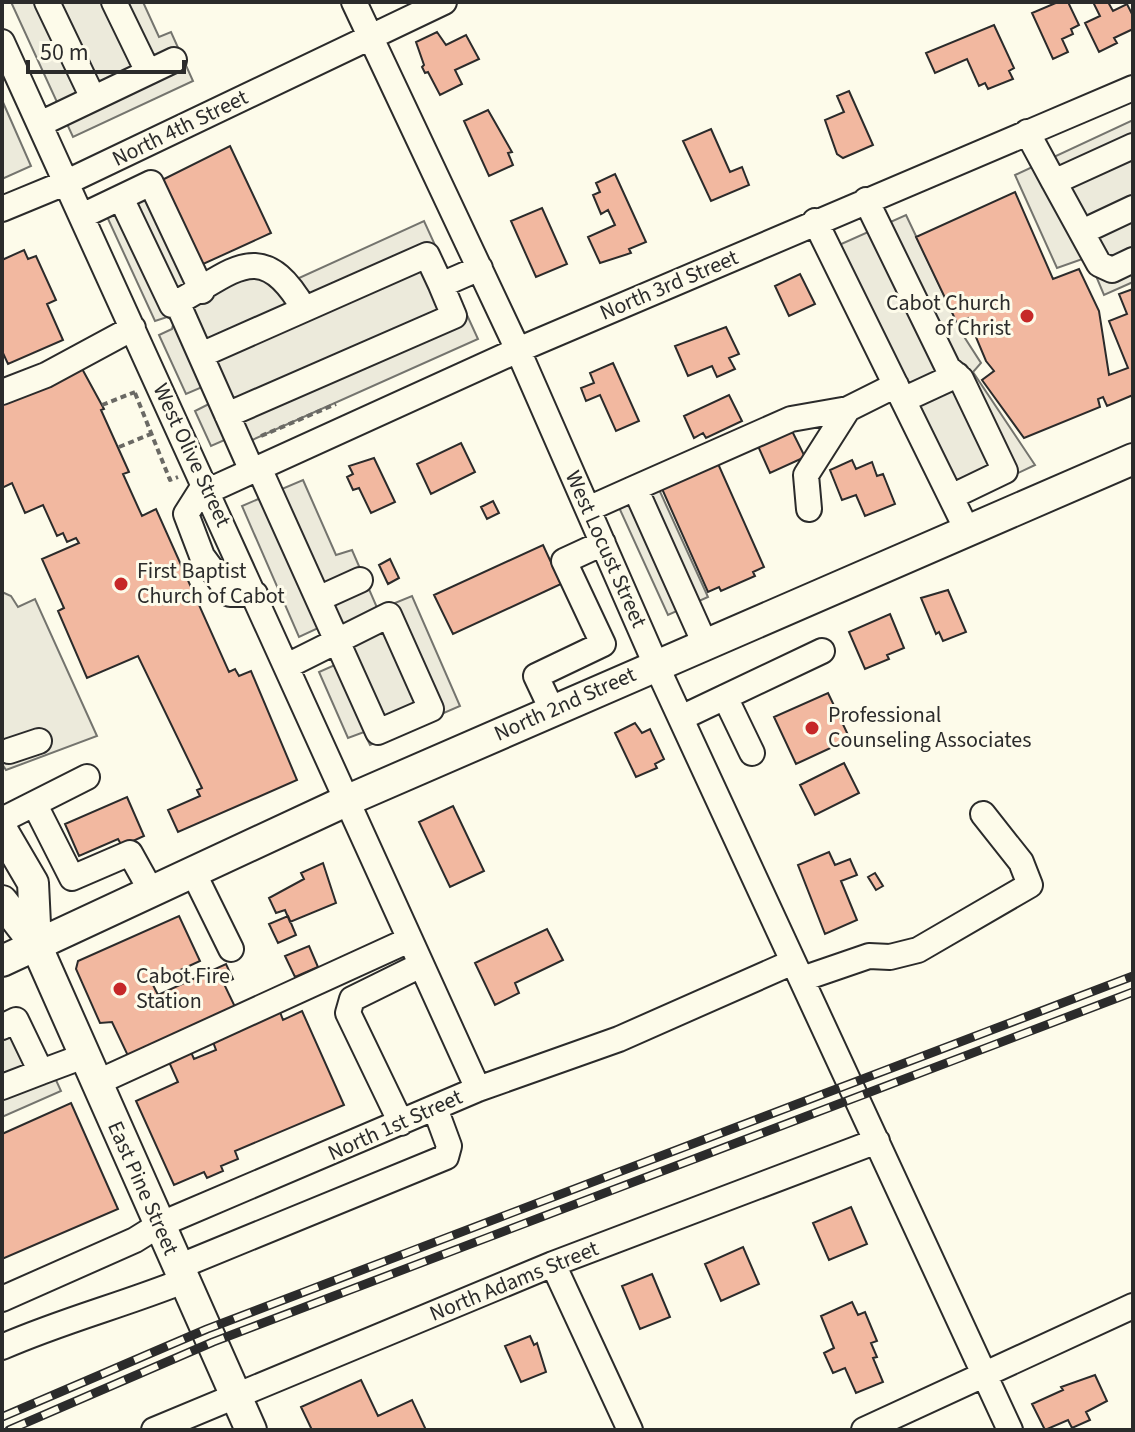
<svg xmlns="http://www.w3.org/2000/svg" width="1135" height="1432" viewBox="0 0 1135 1432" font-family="'Source Sans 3',sans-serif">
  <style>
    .parking { fill: #eceadb; stroke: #74746e; stroke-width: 2 }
    .building { fill: #f2b8a0; stroke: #2b2b2b; stroke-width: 2 }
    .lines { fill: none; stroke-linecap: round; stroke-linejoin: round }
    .minor-casing { stroke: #2b2b2b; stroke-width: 28 }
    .major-casing { stroke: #2b2b2b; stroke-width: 34 }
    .path { stroke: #6a6964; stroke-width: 4; stroke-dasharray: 6 4; stroke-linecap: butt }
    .minor { stroke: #fdfbea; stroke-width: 24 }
    .major { stroke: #fdfbea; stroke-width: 30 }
    .rail-casing { stroke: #2b2b2b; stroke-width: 9 }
    .rail { stroke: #fdfbea; stroke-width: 6; stroke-dasharray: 18; stroke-linecap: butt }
    .poi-dot { fill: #c62828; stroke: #fdfbea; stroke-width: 3 }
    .labels { text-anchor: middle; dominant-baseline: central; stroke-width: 6; stroke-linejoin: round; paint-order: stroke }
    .street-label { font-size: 22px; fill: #2b2b2b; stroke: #fdfbea }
    .poi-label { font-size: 22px; fill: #2b2b2b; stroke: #fdfbea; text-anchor: start }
  </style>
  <rect width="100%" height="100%" fill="#fdfbea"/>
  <path class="parking" d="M11,2H143L159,37L171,32L193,81L73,137Z
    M2,100L31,166L2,179Z
    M1133,120V282L1104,295L1088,257L1057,268L1015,175Z
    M149,174L197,280L271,259L289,268L297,279L424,221L478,339L241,445L245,431L211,446L195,411L209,404L202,387L186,394L159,335L172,329L174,321L167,317L155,321L98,197Z
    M906,215L963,335L981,363L973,372L1035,465L961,500L839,245Z
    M303,480L336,555L352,550L378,610L412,596L460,706L370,745L364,732L348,738L319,672L335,665L318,628L299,637L242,506Z
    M657,485L708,597L668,615L617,503Z
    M2,592L11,596L18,607L35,599L97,736L6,770L2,764Z
    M2,1014L29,1021L61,1091L2,1117Z"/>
  <path class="building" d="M1058,2H1068L1079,25L1071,29L1073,34L1062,39L1068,52L1053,59L1032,13Z
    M1093,2H1108L1113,11L1127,4L1133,16V29L1114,38L1117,43L1099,52L1085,23L1100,16Z
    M994,25L1014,68L1009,71L1013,79L988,89L985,83L979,86L967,59L935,73L926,53Z
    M437,32L446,45L466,35L479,59L455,70L462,84L440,95L428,72L425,73L422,67L424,65L416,42Z
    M849,91L873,145L843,158L837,154L825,120L844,112L837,96Z
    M488,110L512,152L508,153L513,165L489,176L464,121Z
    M711,129L730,172L742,167L749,185L711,201L683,141Z
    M230,146L271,233L201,265L162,180Z
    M615,174L646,242L629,249L631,253L600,263L588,237L615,225L608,210L601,214L593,195L600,192L596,183Z
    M1015,192L1053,279L1079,269L1099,311L1109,375L1128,368L1109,321L1127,314L1119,294L1133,289V395L1107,406L1103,397L1098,399L1100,407L1024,438L982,380L994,371L986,361L968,318L957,323L916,237Z
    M542,208L567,264L536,277L511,221Z
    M24,250L28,259L36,256L56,300L47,304L63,340L8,364L2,351V260Z
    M800,274L815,304L789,316L775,286Z
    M726,327L739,354L729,358L735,369L717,377L712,366L688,376L675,346Z
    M613,363L639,421L616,431L600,395L586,401L581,388L594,383L590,373Z
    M80,365L104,409L101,410L129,472L123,474L142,516L156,509L229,672L235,669L239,676L251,671L297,780L178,832L168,810L200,796L197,790L202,788L138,656L87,678L58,611L64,608L42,559L79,543L76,538L67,542L63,533L57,536L43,505L25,513L12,483L2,488V400Z
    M729,395L742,421L706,438L703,433L694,438L684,416Z
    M792,431L805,457L770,473L758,446Z
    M461,443L475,472L431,494L417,464Z
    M715,457L764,567L753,572L755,576L721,591L719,587L708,592L659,482Z
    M374,458L395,502L371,513L359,488L353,490L347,477L353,474L349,466Z
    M852,460L856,469L872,462L877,476L883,474L895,504L865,516L856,495L842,500L830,470Z
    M493,501L499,513L487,519L481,507Z
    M543,545L561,584L453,634L434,595Z
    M390,559L399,578L388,584L379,565Z
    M948,590L966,632L943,641L939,632L936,634L921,598Z
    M890,614L904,648L887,655L889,659L865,669L849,632Z
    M828,693L850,739L796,764L774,717Z
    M635,723L642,733L650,729L664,759L655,764L657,768L636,777L615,733Z
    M844,763L859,793L815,815L800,785Z
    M127,797L144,836L122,846L118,839L79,856L65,824Z
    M453,806L484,871L450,887L419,822Z
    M829,852L835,865L850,859L857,875L841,881L857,920L825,934L798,865Z
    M323,863L336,903L290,922L285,910L276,913L269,898L304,879L301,873Z
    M875,873L883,886L876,890L868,877Z
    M179,916L200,961L152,983L158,995L226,964L233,979L224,984L237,1011L130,1060L112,1022L100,1023L76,969L78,961Z
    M288,916L296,935L278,943L269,924Z
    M547,929L563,960L515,983L519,993L495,1005L475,963Z
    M309,946L318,967L295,977L285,956Z
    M302,1011L344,1105L235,1151L238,1159L221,1166L223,1171L207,1178L204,1172L174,1185L136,1101L178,1082L169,1062L191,1052L194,1059L216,1050L213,1042L280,1012L283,1020Z
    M71,1103L118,1209L2,1259V1134Z
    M851,1207L867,1244L829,1260L813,1223Z
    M743,1247L759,1284L721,1301L705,1264Z
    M652,1274L670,1317L640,1329L622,1286Z
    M852,1302L858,1315L865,1312L877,1341L871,1343L877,1357L873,1358L883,1382L856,1393L845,1368L833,1373L824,1353L834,1348L821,1316Z
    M530,1336L534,1345L537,1343L546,1372L521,1382L505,1346Z
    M1095,1375L1107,1401L1086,1412L1090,1420L1072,1428L1068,1420L1045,1430L1032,1404L1063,1390L1061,1387Z
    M361,1380L378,1416L412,1400L426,1430H312L301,1407Z"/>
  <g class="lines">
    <g class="minor-casing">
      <path id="minor" d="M47,2L93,98
        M114,2L148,72
        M354,2L518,350L656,665L1010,1430
        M2,42L478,1089
        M40,124L174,60
        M1027,132L1054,182L1133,146
        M1054,182L1099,264L1112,270L1133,260
        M121,198L172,305C230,276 260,232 304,309
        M866,200L948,368L961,379L1005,471L951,497
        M2,209L65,183L444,2
        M82,216L151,183L202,291
        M815,221L967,530
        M1082,232L1133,208
        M177,302L252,471
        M201,355L427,255L441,285L480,268
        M2,392L46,375L133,328
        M903,400L957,375
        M227,415L454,316L441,285
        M259,468L378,732L431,709L389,615L287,666
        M205,484L186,514L202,556L230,594H255
        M635,488L791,419L848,409L896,385
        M208,491L518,350L1133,88
        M588,509L635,488L705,644
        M809,509L806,475L848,409
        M318,599L360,580
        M725,697L752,753
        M552,710L536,676L603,644L564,561L603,543
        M681,718L822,651
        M9,751L39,741
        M35,805L72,878L130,853L150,889
        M2,820L87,777
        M192,870L231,949
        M802,979L869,956L890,957L918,950L1030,885L1021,862L983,814
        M2,1027L16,1020L41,1072L2,1087
        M41,1072L84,1056
        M96,1083L409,940
        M401,1123L348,1013L352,999L421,965
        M553,1264L630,1430
        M178,1267L446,1157L449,1146L435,1108
        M2,1299L135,1240L159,1225L478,1089L619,1039L793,962
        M2,1347C61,1321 123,1305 183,1281
        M154,1430L553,1264L877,1141
        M864,1430L1133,1306"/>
    </g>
    <g class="major-casing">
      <path id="major" d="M2,830L33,883L36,945
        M2,901L36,945L251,1430
        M2,961L348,800L1133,459"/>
    </g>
    <path class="path" d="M135,393L170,480L178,477
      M102,405L135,392
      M261,436L336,404
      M119,447L151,434"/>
    <use href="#minor" class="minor"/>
    <use href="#major" class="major"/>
    <g class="rail-casing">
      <path id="rail" d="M2,1417L207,1329L1133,976
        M9,1430L213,1342L1133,992"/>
    </g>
    <use href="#rail" class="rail"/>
  </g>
  <g class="poi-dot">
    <circle cx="1027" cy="316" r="8"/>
    <circle cx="121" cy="584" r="8"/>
    <circle cx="812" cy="728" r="8"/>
    <circle cx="120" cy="989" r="8"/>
  </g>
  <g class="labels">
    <g class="street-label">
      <text transform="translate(180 128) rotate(-26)">North 4th Street</text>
      <text transform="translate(669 285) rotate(-23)">North 3rd Street</text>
      <text transform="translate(192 455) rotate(65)">West Olive Street</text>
      <text transform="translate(606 549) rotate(66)">West Locust Street</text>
      <text transform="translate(565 704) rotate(-24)">North 2nd Street</text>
      <text transform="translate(395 1125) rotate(-24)">North 1st Street</text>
      <text transform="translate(143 1188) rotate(66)">East Pine Street</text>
      <text transform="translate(514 1281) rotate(-22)">North Adams Street</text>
    </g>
    <g class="poi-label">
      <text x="1011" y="303" text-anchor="end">Cabot Church<tspan x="1011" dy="25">of Christ</tspan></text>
      <text x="137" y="571">First Baptist<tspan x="137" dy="25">Church of Cabot</tspan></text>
      <text x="828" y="715">Professional<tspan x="828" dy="25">Counseling Associates</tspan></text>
      <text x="136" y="976">Cabot Fire<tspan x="136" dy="25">Station</tspan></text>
    </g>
  </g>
  <rect width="1135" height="1432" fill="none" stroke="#2b2b2b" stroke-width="8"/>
  <path d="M28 60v12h156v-12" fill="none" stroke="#2b2b2b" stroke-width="4"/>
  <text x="40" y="60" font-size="24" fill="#2b2b2b" stroke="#fdfbea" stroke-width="6" paint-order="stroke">50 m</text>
</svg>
